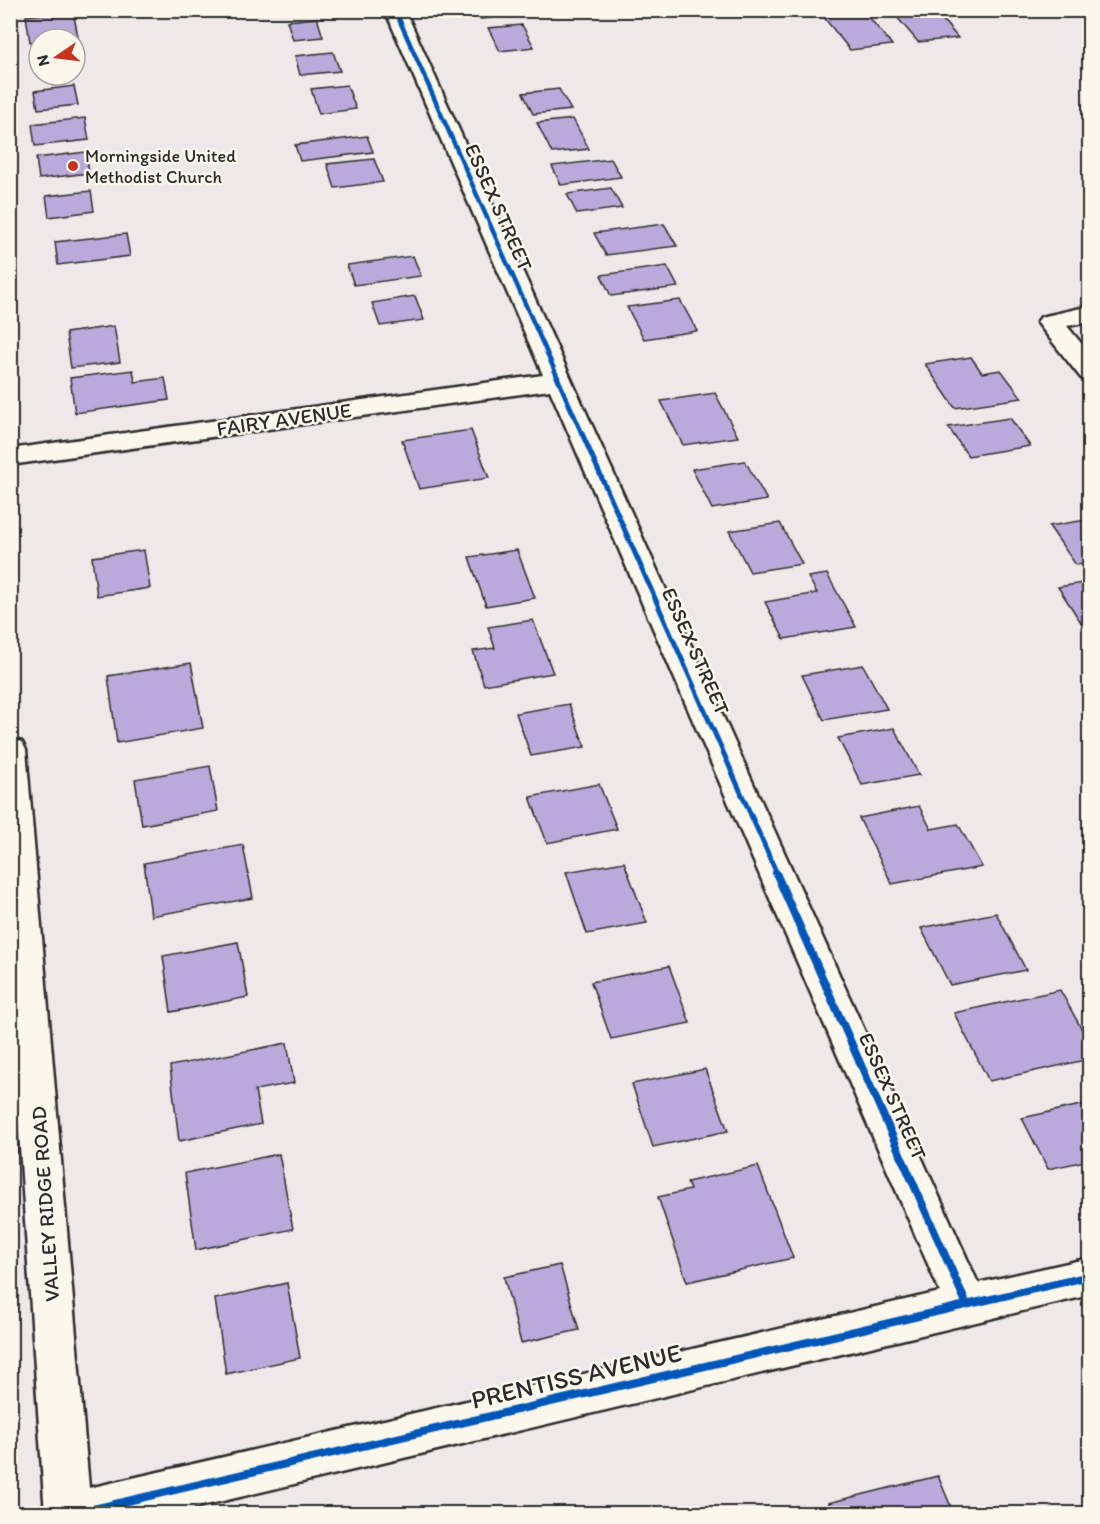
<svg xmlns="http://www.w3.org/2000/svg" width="1100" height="1524" viewBox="0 0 1100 1524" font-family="Itim,sans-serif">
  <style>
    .building { fill: #baaadb; stroke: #2b2b2b; stroke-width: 1.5 }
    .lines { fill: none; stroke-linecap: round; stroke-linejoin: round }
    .street-casing { stroke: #2b2b2b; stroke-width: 5 }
    .street { fill: #fbf7ec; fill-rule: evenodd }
    .cycleway-far2-casing { stroke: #fbf7ec; stroke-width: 8 }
    .cycleway-far1-casing { stroke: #fbf7ec; stroke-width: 9 }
    .cycleway-casing { stroke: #fbf7ec; stroke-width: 11 }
    .cycleway-far2 { stroke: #0057b8; stroke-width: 4.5 }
    .cycleway-far1 { stroke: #0057b8; stroke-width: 5 }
    .cycleway { stroke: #0057b8; stroke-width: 8 }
    .poi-dot { fill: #c8321e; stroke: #fbf7ec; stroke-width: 2 }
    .labels { text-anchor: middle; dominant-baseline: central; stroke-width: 5; stroke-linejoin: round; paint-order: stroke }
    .far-poi-label { font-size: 18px; fill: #2b2b2b; stroke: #fbf7ec; text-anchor: start }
    .street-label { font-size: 21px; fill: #2b2b2b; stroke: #fbf7ec }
    .near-street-label { font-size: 26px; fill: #2b2b2b; stroke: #fbf7ec }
  </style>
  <rect width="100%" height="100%" fill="#eee8e9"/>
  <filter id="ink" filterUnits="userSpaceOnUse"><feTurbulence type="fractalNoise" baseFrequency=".0167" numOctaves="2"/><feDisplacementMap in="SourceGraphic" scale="12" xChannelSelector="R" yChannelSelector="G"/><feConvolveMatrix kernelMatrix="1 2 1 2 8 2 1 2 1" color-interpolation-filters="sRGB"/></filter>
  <g filter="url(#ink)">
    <path class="building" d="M476,10H515L518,15L481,19Z
      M818,10H863L892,45L850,50Z
      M891,10H963L937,13L958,38L918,42Z
      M73,11L78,37L39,39V41L30,42L26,16Z
      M317,18L323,37L293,40L287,21Z
      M522,25L534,47L500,51L488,28Z
      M333,52L340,71L300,75L295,56Z
      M347,85L356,109L319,114L311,89Z
      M74,86L78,105L38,109L35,91Z
      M559,89L571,110L533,114L523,93Z
      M85,118L89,140L35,146L32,124Z
      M573,119L589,149L552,153L537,123Z
      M367,136L373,152L300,161L295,145Z
      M86,152L89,173L39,179L36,158Z
      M374,159L383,182L335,188L327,164Z
      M611,159L621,177L561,185L552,166Z
      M611,188L622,208L577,214L567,194Z
      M91,191L94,211L49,217L46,196Z
      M664,224L677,246L606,255L594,233Z
      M126,234L130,256L58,265L55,242Z
      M413,256L421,276L354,285L347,265Z
      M667,266L678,287L611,296L601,275Z
      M415,296L424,320L380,326L372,303Z
      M680,300L697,331L644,339L627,307Z
      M114,326L120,362L71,368L66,333Z
      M971,357L982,373L1001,370L1022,398L955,408L925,364Z
      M133,370L135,382L165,378L169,400L75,413L70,378Z
      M715,393L738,437L683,445L661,401Z
      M1010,418L1030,446L968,456L948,427Z
      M471,430L489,478L419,489L402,440Z
      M745,461L767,500L712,509L692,469Z
      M1086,520L1090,525V563L1076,565L1049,526Z
      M780,523L802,564L750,572L729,531Z
      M144,550L150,588L97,596L92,557Z
      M517,550L535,598L486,606L469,557Z
      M827,574L856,627L784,639L765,602L817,593L808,577Z
      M1090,582V622L1082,624L1058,587Z
      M533,620L553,673L484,685L473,651L495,648L488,627Z
      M191,663L203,728L117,743L108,676Z
      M863,665L887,709L824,720L802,675Z
      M569,704L585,747L531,756L516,713Z
      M894,728L919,775L862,785L838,738Z
      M210,766L218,811L142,825L135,779Z
      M599,784L617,829L547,843L530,797Z
      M919,806L931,829L958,824L982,867L892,884L859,818Z
      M243,845L253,898L151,916L144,863Z
      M624,862L647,923L587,934L566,872Z
      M996,913L1026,970L950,985L921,928Z
      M238,942L248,997L171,1012L163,956Z
      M669,966L690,1023L611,1039L591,982Z
      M1060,990L1090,1044V1059L989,1081L954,1013Z
      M287,1043L294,1083L255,1090L261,1124L179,1141L170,1066Z
      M705,1069L728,1131L653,1147L632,1084Z
      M1090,1103V1160L1048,1169L1022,1118Z
      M279,1154L293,1229L196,1250L185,1173Z
      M758,1166L793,1258L687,1282L658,1197L690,1190L687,1182Z
      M560,1265L579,1330L521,1343L504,1277Z
      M287,1283L300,1358L226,1374L215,1299Z
      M938,1476L954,1514H832L828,1503Z
      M802,1505L805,1514H769Z"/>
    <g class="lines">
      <g class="street-casing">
        <path id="street" d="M385,10H405L978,1283L1090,1258V1295L168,1514H45L10,1000V739L22,742L26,750L89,1488L940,1292L550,390L10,465V449L543,375Z
          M1090,306V322L1067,326L1090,354V380L1081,378L1037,322L1041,317Z"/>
      </g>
      <use href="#street" class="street"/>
      <g class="cycleway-far2-casing">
        <path id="cycleway-far2" d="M395,10L558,378"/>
      </g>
      <g class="cycleway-far1-casing">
        <path id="cycleway-far1" d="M557,377L777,874"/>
      </g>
      <g class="cycleway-casing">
        <path id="cycleway" d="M776,873L967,1305
          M72,1514L1090,1276"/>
      </g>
      <use href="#cycleway-far2" class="cycleway-far2"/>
      <use href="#cycleway-far1" class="cycleway-far1"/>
      <use href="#cycleway" class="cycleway"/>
    </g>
  </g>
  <circle class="poi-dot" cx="73" cy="166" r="6"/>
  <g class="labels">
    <g class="far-poi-label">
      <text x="85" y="156">Morningside United<tspan x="85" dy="21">Methodist Church</tspan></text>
    </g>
    <g class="street-label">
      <text transform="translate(499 207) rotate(66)">ESSEX STREET</text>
      <text transform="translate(284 419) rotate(-8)">FAIRY AVENUE</text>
      <text transform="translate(696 651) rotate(66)">ESSEX STREET</text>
      <text transform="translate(893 1096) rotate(66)">ESSEX STREET</text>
      <text transform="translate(45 1204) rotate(-94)">VALLEY RIDGE ROAD</text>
    </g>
    <g class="near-street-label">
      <text transform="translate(576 1376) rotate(-13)">PRENTISS AVENUE</text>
    </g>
  </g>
  <rect width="1100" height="1524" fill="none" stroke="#fbf7ec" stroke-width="36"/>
  <rect x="18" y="18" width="1064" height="1488" fill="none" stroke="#2b2b2b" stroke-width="2" filter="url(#ink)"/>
  <g transform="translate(57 57) rotate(256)"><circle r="28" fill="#fbf7ec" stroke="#a8a59f" stroke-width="1.5"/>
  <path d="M0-4.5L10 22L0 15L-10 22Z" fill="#c8321e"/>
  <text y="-9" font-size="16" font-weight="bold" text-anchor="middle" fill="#2b2b2b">N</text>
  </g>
</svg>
